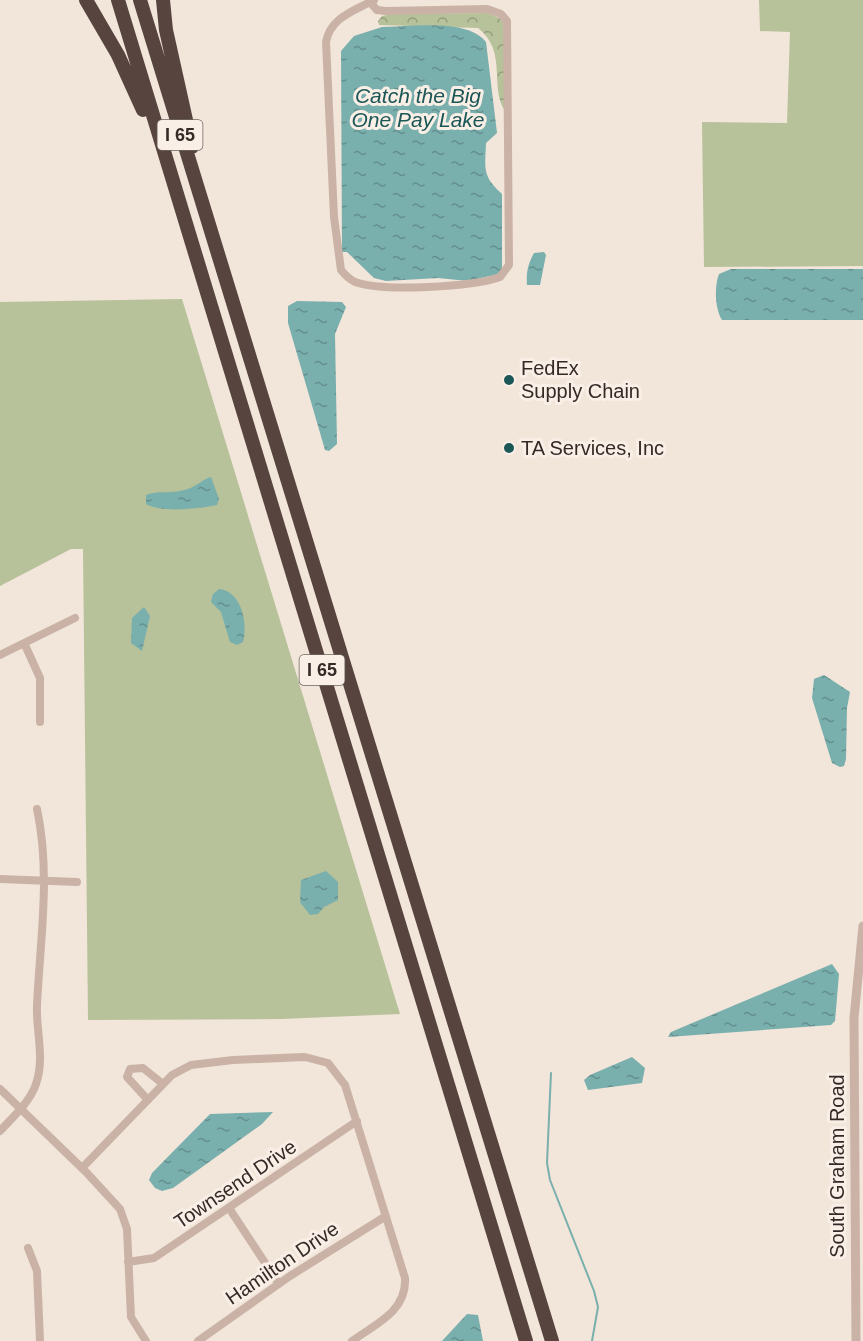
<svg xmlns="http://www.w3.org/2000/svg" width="863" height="1341" viewBox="0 0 863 1341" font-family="Helvetica,sans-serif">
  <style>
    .green { fill: #b7c19a }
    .forest { fill: url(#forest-crowns) }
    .water { fill: url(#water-ripples) }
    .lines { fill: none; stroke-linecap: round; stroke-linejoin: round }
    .stream { stroke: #79afad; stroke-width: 2 }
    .minor { stroke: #cab3a6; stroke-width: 8 }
    .tertiary { stroke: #cab3a6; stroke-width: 9 }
    .motorway { stroke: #57443e; stroke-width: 14 }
    .poi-dot { fill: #1c5757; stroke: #f9efe6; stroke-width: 2 }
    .labels { text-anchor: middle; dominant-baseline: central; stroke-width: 6; stroke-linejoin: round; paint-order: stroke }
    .shield { fill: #f9efe6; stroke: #706560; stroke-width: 1.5 }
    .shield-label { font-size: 18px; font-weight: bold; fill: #362a27 }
    .poi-label { font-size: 20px; fill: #362a27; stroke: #f9efe6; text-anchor: start }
    .street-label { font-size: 20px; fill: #362a27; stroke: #f9efe6 }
    .water-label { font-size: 21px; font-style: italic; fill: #1c5757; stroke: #f9efe6 }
  </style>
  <defs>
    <pattern id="forest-crowns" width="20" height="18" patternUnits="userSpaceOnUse" patternTransform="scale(1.5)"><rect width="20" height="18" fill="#b7c19a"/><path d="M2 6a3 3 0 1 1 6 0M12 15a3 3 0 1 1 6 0" fill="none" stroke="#969d7e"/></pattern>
    <pattern id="water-ripples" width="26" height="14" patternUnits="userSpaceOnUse" patternTransform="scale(1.5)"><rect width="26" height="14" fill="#79afad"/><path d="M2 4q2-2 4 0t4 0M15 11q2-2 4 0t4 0" fill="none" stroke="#648f8d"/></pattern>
  </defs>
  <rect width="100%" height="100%" fill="#f2e5da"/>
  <path class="green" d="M759,0H863V266L704,267L702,122L787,123L790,32L760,31Z
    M182,299L400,1014L281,1019L88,1020L83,549H71L0,586V302Z"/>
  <path class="forest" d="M487,13L502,19L505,23V111C489,87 508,51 478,28L379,25L378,21L382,16L392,14Z"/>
  <path class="water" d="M382,27C411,27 467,18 486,42L497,133L486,143C485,169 482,176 502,194V269L499,274L468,281L438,278L386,281L374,278L347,252H342L341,51L354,36Z
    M544,252L546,255L540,285H527C526,272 528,264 534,253Z
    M731,269H863V320H722C715,309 714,287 719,274Z
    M297,301L342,302L346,307L335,334L337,444L329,451L325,450L288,323V306Z
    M211,477L219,499L217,505C196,509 163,513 146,504V495C158,490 171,494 184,490C195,488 201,480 211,477Z
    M219,589C242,591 248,624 243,642L237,645L230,642L221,612L211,602L213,594Z
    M144,607L150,616L142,651L131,643L132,618Z
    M824,675L850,692L847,708L846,759L844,766L840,767L832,763L812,698L814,679Z
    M326,871L338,882V900L324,907L318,914L310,915L300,902L301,880Z
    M832,964L839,974L835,1021L831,1025L668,1037L671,1032Z
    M632,1057L645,1068L642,1083L588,1090L584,1080L590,1075Z
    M273,1112L262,1124L173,1188L162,1191L155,1188L149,1180L152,1173L210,1114Z
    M467,1314L478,1315L483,1341H442Z"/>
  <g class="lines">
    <path class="stream" d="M551,1073L547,1163L550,1180L594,1291L598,1307L592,1341"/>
    <path class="minor" d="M370,2L377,10L386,11L487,9L501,14L507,21L509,265L500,277C472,287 383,292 355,282C349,279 345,275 341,270L334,217L326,42C330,19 351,12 370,2L374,0
      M25,645L40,678V722
      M0,655L75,618
      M0,879L77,882
      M0,1089L86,1172L120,1209L127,1229L131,1317L146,1341
      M148,1100L127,1077L130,1069L143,1068L163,1084
      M0,1131C13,1117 30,1102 36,1084C45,1058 36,1032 37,1006C40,940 51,874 37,809
      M82,1168L172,1075L191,1065L233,1060L305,1057L328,1063L345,1085L405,1278C407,1311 376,1324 352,1341
      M229,1208L279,1284
      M28,1248L37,1271L40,1341
      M128,1262L154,1258L357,1121
      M198,1341L290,1276L386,1216"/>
    <path class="tertiary" d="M856,1341L854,1018L863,926"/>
    <path class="motorway" d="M86,0L118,55L143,110
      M118,0L526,1341
      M140,0L552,1341
      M163,0L166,30L192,147"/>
  </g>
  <g class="poi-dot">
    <circle cx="509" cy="380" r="6"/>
    <circle cx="509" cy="448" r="6"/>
  </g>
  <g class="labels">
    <g class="shield">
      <rect x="157.5" y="120" width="45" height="30" rx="4.5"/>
      <rect x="299.5" y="655" width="45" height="30" rx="4.5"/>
    </g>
    <g class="shield-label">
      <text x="180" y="135">I 65</text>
      <text x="322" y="670">I 65</text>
    </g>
    <g class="poi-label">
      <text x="521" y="368">FedEx<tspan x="521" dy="23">Supply Chain</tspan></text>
      <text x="521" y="448">TA Services, Inc</text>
    </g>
    <g class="street-label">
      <text transform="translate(837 1166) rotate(-90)">South Graham Road</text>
      <text transform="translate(235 1184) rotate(-34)">Townsend Drive</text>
      <text transform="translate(282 1263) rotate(-34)">Hamilton Drive</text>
    </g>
    <g class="water-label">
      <text x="418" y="95">Catch the Big<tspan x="418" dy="24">One Pay Lake</tspan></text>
    </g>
  </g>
</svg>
